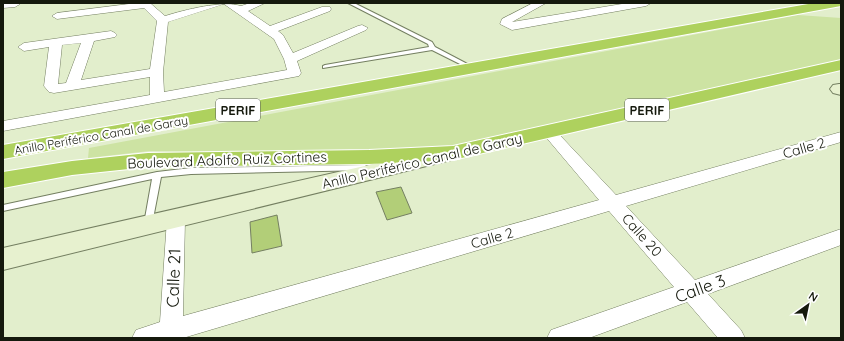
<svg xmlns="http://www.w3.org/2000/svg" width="844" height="341" viewBox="0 0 844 341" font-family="Quicksand,sans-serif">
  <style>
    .green { fill: #cde3a3 }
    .building { fill: #b2ce78; stroke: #747f61 }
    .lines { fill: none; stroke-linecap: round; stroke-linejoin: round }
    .lane-casing { stroke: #747f61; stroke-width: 2 }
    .street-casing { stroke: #747f61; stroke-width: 1 }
    .secondary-casing { stroke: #747f61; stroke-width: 2 }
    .highway-casing { stroke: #fff; stroke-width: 2 }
    .lane { fill: #fff; fill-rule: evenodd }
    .street { fill: #fff; fill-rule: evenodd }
    .secondary { fill: #e7f1cf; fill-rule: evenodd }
    .highway { fill: #aed15e; fill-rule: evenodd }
    .labels { text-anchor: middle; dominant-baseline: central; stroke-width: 4; stroke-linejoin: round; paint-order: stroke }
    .far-street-label { font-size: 12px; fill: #15190d; stroke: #fff }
    .shield { fill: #fff; stroke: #5b5e56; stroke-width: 1 }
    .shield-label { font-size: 13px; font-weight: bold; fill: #15190d }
    .street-label { font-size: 14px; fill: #15190d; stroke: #fff }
    .near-street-label { font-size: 17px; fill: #15190d; stroke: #fff }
  </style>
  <rect width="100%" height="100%" fill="#e2eecc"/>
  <path class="green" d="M798,15L841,18V62L448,158L150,151L88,158L89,148Z"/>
  <path class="building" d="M401,187L412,213L387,220L376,192Z
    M277,215L282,246L252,253L250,222Z"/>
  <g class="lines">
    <g class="lane-casing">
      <path id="lane" d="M348,3H354L432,42L435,47L475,68L472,70L432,50L323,68V66L325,65L429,47L428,44Z
        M365,165L369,168L368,170L191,174L161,177L152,224L151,226L148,227L145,226L144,224L152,179L3,211V205L157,172L191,168Z"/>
    </g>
    <g class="street-casing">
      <path id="street" d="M3,3H20V4L15,7L3,8Z
        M137,3H150L165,16C184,10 223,0 241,6L250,3H265L248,11L270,26L322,7H330L331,9L330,11L278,31L283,35L293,53L358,26L362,25L368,28L366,30L297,61L301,73L299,76L3,131V121L150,95V77L54,93L49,92L44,86L49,47L24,51L18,47L24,43L111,31L115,33L117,35L115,37L94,41L81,80L150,69L157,21L144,8L57,19L52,16L57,13ZM224,4L274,39L284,59L287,70L164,92L163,72L168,22ZM81,43L66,83L58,84L62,45Z
        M533,3H546L512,22L628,3H651L646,6L512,30L500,24L502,19Z
        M550,128L555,130L616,195L841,132V142L626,206L695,280L841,229V245L708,294L741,330L745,338H718L687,302L589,338H547L551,330L674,287L609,211L183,338H132L136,330L160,322L167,219L169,214L176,212L183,214L185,219L183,316L599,200L545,136L542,133L545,130Z"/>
    </g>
    <g class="secondary-casing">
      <path id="secondary" d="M839,84H841V95L833,93L830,89L833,85Z
        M444,148L451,150L455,155L451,160L3,270V248Z"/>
    </g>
    <g class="highway-casing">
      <path id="highway" d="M814,3H841V6L3,159V145Z
        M841,60V70L453,160L369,164L148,167L72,175L3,188V172L72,161L148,153L369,150L453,146Z"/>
    </g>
    <use href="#lane" class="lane"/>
    <use href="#street" class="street"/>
    <use href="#secondary" class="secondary"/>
    <use href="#highway" class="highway"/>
  </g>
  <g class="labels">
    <g class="far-street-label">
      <text transform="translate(101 135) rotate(-10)">Anillo Periférico Canal de Garay</text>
    </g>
    <g class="shield">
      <rect x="216" y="99" width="44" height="22" rx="3"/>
      <rect x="625" y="99" width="44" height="22" rx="3"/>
    </g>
    <g class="shield-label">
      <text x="238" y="110">PERIF</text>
      <text x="647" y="110">PERIF</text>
    </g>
    <g class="street-label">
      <text transform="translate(804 148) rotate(-16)">Calle 2</text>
      <text transform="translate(227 160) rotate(-2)">Boulevard Adolfo Ruiz Cortines</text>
      <text transform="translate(422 161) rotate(-13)">Anillo Periférico Canal de Garay</text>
      <text transform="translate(642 235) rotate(48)">Calle 20</text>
      <text transform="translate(492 238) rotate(-16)">Calle 2</text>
    </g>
    <g class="near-street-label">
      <text transform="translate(173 278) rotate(-88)">Calle 21</text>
      <text transform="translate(700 288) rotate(-20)">Calle 3</text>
    </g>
  </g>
  <rect width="844" height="341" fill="none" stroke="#15190d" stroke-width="8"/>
  <g transform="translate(808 305) rotate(33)" stroke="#ffffff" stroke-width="3" paint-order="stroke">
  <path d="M0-3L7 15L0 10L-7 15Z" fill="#15190d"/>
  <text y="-6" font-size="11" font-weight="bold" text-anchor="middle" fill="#15190d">N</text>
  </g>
</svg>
